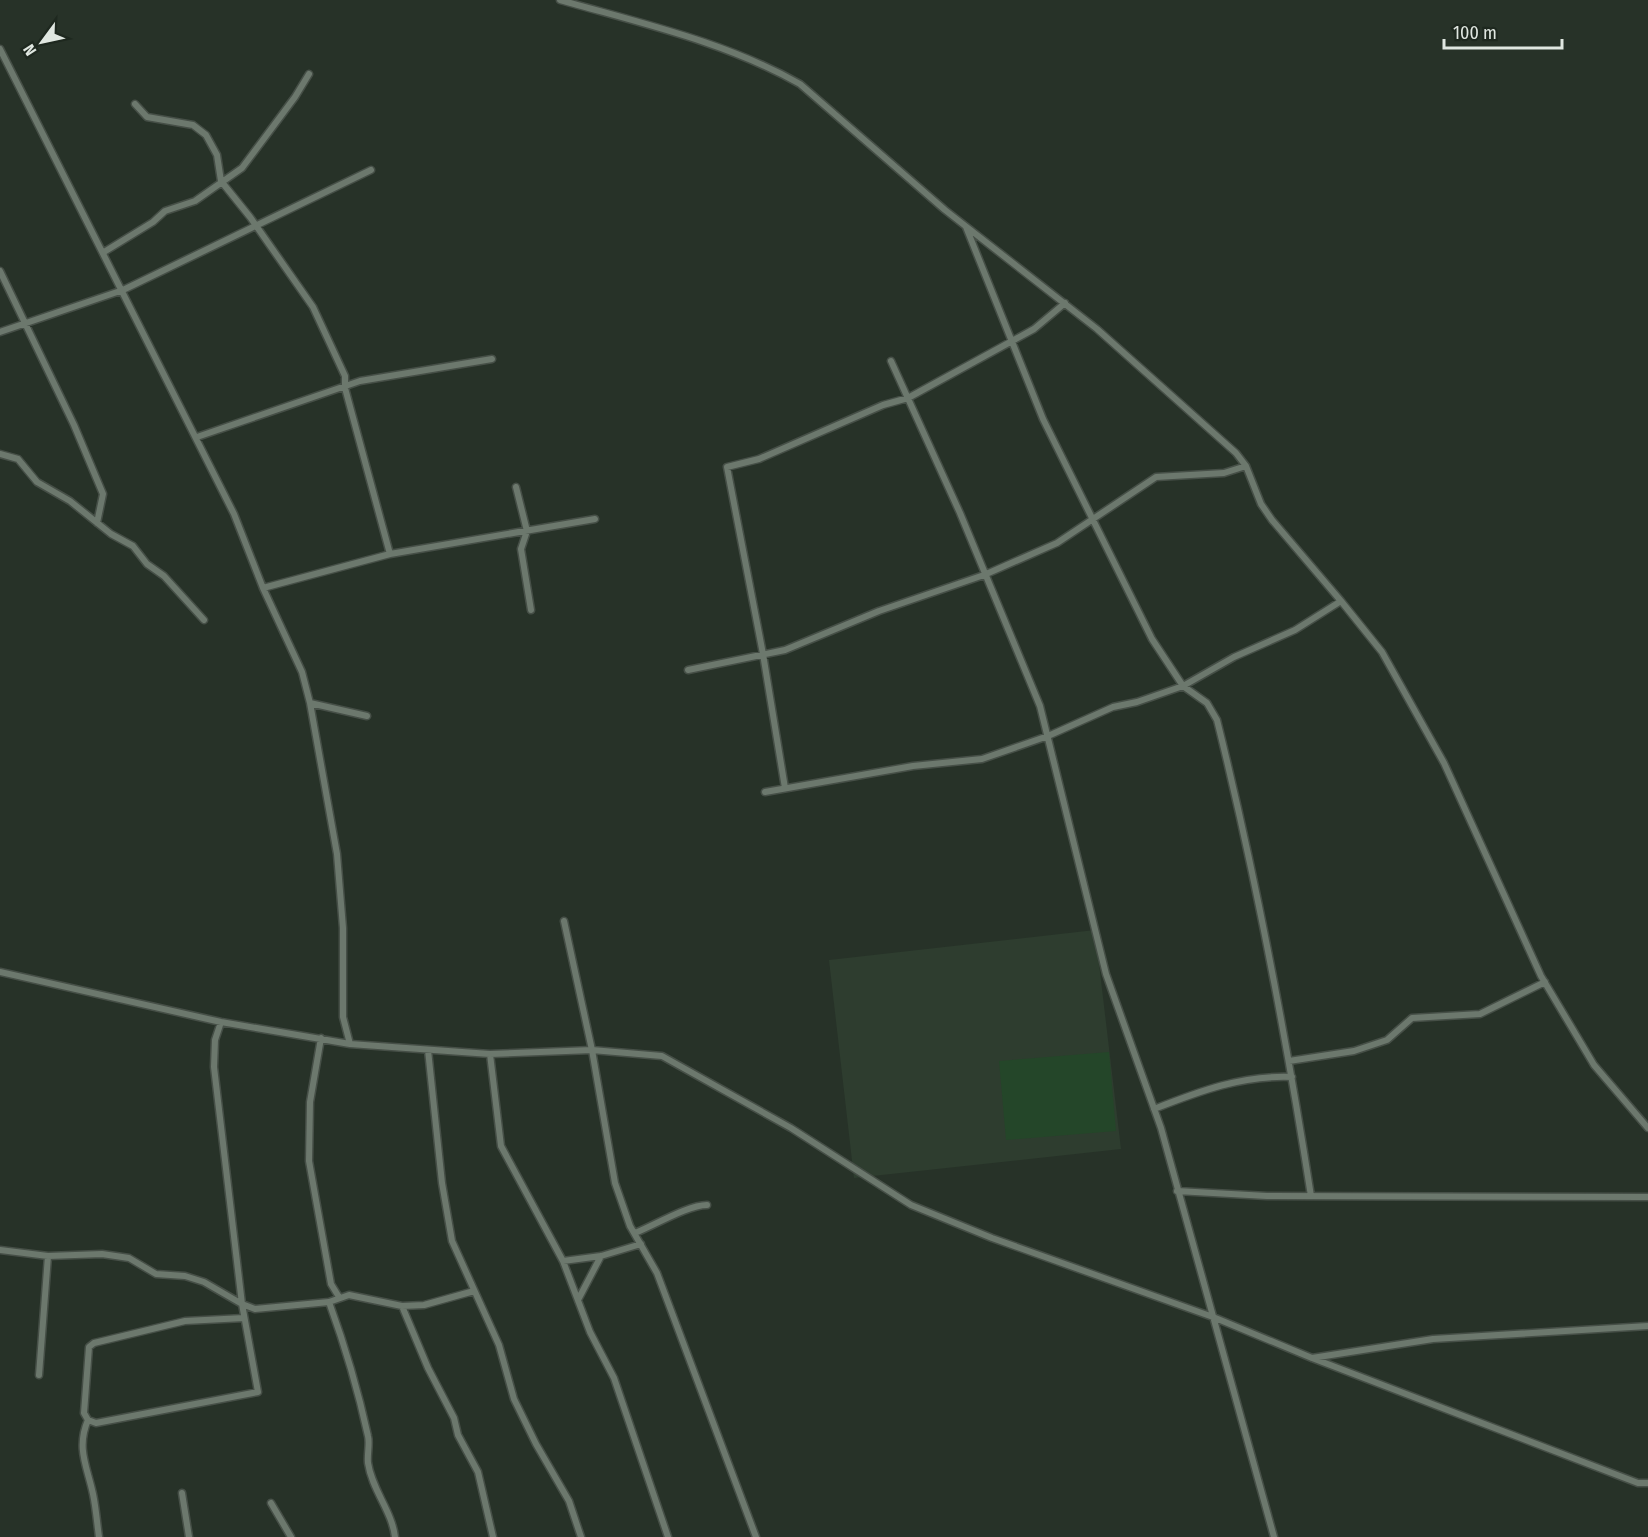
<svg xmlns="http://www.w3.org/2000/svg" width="1648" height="1537" viewBox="0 0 1648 1537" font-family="'Fira Sans Condensed',sans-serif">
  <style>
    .built { fill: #2e3d2f }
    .green { fill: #244629 }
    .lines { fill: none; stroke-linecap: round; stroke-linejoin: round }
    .minor-casing { stroke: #464f47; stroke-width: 9 }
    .minor { stroke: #6c786d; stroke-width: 6 }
  </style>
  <rect width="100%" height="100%" fill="#273228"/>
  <path class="built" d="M1095,930L1121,1149L854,1178L829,960Z"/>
  <path class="green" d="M1109,1052L1116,1131L1006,1140L999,1061Z"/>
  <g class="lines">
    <g class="minor-casing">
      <path id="minor" d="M560,0C640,23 726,42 800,84L945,210L1097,329L1236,453L1246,466L1261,504L1272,520L1341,601L1382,652L1444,763L1541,976L1594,1065L1648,1128
        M0,49L234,514L263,588L302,672L310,703L337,854L343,928V1017L350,1044
        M135,104L147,117L193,125L206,135L217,155L221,181L250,217L313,307L345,376V388L390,554
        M966,227L1043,419L1152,639L1183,686L1207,703L1217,720C1256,877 1286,1036 1311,1196
        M104,252L153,222L165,211L195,201L242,168L295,97L309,74
        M0,271L74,425L103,494L97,523
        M0,332L123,290L371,170
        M891,361L960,513L1040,706L1106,974L1161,1128L1274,1537
        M197,437L360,381L492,359
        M0,454L18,459L37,482L70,501L111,534L133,546L147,564L164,576L204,620
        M516,487L527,531L521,549L531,610
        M263,588L390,554L595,519
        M688,670L785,650L879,611L984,575L1057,543L1156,477L1224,473L1246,466
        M310,703L367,716
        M785,788L763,654L727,467L759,459L883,405L908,398L1034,329L1065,303
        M765,792L913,766L982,759L1048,736L1113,707L1137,702L1183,686L1234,657L1295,630L1341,601
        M564,921L592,1050L615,1183L630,1226L657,1273L756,1537
        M0,972L221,1022L350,1044L490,1054L592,1050L662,1056L791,1128L911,1205L992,1238L1213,1317L1312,1358L1638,1483H1648
        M221,1022L215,1040L214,1067L242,1304L258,1392L96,1423L88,1420L84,1413L89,1347L94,1343L185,1321L244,1318
        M321,1038L310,1102L309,1161L331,1284L339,1297
        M428,1050L442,1183L452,1241L499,1345L514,1399L536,1444L569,1501L581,1537
        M490,1054L501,1146L563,1261L590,1332L614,1378L668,1537
        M1289,1061L1354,1051L1387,1040L1412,1018L1480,1014L1545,982
        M1154,1109C1200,1091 1242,1075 1292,1077
        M1177,1191L1267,1196L1648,1197
        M635,1233C655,1225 688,1205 707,1205
        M0,1250L48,1256L102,1254L129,1258L156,1274L185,1276L204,1282L242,1304L255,1309L329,1302L349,1295L402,1306L424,1305L474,1291
        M563,1261L601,1256L641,1244
        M579,1298L601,1256
        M329,1302C345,1346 358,1390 368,1436C370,1444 367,1454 368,1463C372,1490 392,1511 395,1537
        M402,1306L428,1368L454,1418L458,1435L478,1472L493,1537
        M1312,1358L1433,1339L1648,1326
        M39,1375L48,1256
        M88,1420C76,1448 87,1466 93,1494C96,1508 97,1523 99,1537
        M182,1493L189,1537
        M271,1503L291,1537"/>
    </g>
    <use href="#minor" class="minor"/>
  </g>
  <g transform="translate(42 42) rotate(237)" stroke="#1e281f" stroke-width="4.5" paint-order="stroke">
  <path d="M0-4.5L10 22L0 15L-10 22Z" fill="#e0e7e1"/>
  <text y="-9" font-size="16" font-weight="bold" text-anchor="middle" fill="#e0e7e1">N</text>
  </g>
  <path d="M1444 39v9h118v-9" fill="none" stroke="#e0e7e1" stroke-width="3"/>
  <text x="1453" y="39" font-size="18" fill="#e0e7e1" stroke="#1e281f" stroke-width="4.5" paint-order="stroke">100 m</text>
</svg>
